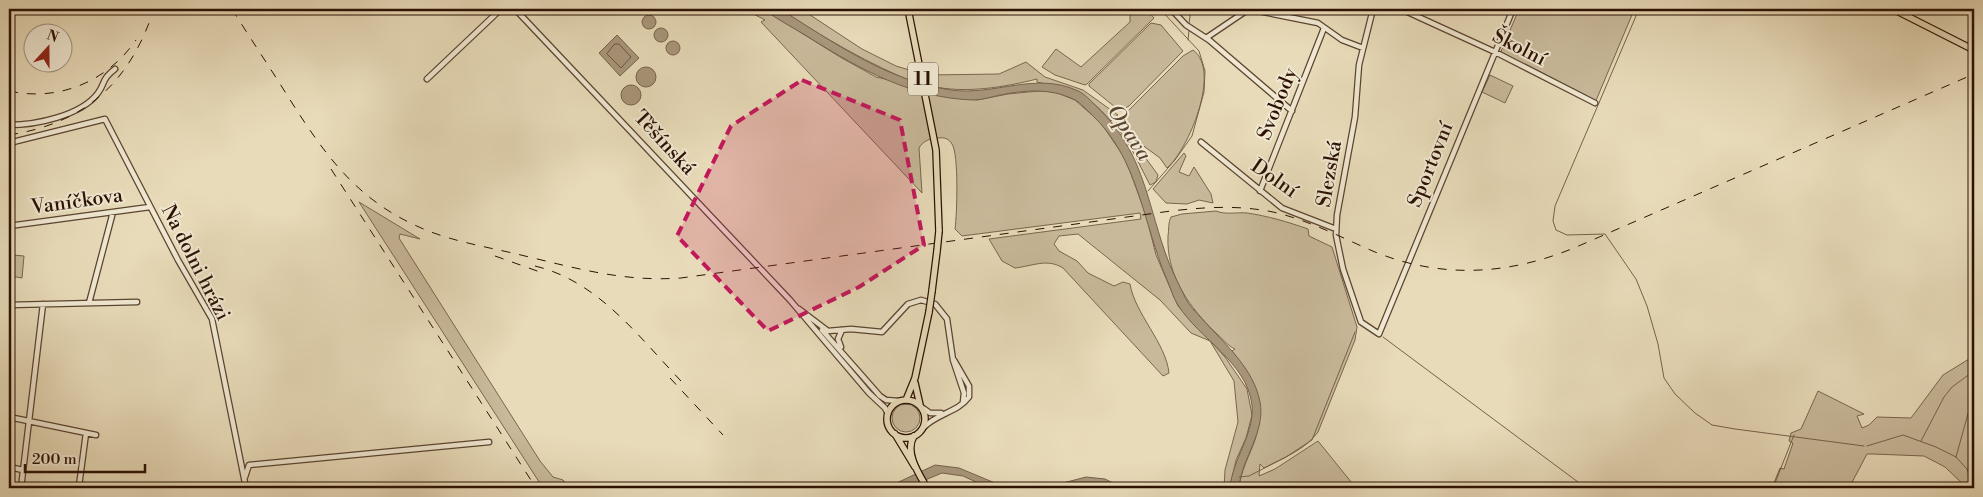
<svg xmlns="http://www.w3.org/2000/svg" width="1983" height="497" viewBox="0 0 1983 497" font-family="'Libre Bodoni',serif">
  <style>
    .green { fill: #c8b99a; stroke: #7a654e }
    .water { fill: #a8967b; stroke: #76614b }
    .lines { fill: none; stroke-linecap: round; stroke-linejoin: round }
    .shore { stroke: #6a543f; stroke-width: 1 }
    .stream { stroke: #76614b; stroke-width: 1 }
    .minor-casing { stroke: #5a4430; stroke-width: 7 }
    .major-casing { stroke: #2b1103; stroke-width: 8 }
    .minor { stroke: #f0e8d2; stroke-width: 4.5 }
    .major { stroke: #e8dbb9; stroke-width: 5.5 }
    .rail { stroke: #2b1103; stroke-width: 1; stroke-dasharray: 9 9; stroke-linecap: butt }
    .major-bridge-casing { stroke: #2b1103; stroke-width: 8; stroke-linecap: butt }
    .major-bridge { stroke: #e8dbb9; stroke-width: 5.5 }
    .marked { fill: #c2185b; fill-opacity: 0.2; stroke: #c2185b; stroke-width: 4; stroke-dasharray: 10 6; stroke-linejoin: round }
    .labels { text-anchor: middle; dominant-baseline: central; stroke-width: 4; stroke-linejoin: round; paint-order: stroke }
    .shield { fill: #f0e8d2; stroke: #665241; stroke-width: 1 }
    .shield-label { font-size: 19px; font-weight: bold; fill: #2b1103 }
    .street-label { font-size: 20px; fill: #2b1103; stroke: #f0e8d2 }
    .water-label { font-size: 21px; font-style: italic; fill: #5d4633; stroke: #f0e8d2 }
  </style>
  <rect width="100%" height="100%" fill="#e8dbb9"/>
  <filter id="stains"><feTurbulence type="fractalNoise" baseFrequency=".004" numOctaves="4"/><feColorMatrix values="0 0 0 0 .2 0 0 0 0 .09 0 0 0 0 .02 0 0 0 .5 -.17"/></filter>
  <radialGradient id="worn" r=".72"><stop offset=".6" stop-color="#630" stop-opacity="0"/><stop offset="1" stop-color="#630" stop-opacity=".3"/></radialGradient>
  <path class="green" d="M744,9H763L840,57L876,77L977,100L1008,94L1039,91L1055,92L1075,100L1101,123L1124,157L1131,174L1146,215L1156,255L1178,306L1225,357L1247,389L1252,415L1246,438L1236,460L1230,488H1224L1225,470L1238,422L1234,381L1210,341L1191,333L1160,300L1078,234L1059,236L1054,244L1059,251L1077,261L1088,273L1114,286L1123,282L1130,284C1135,314 1166,343 1169,373L1163,376L1063,268C1047,258 1033,266 1015,268L1002,261L989,239L1141,219L1140,213L962,236L955,229C957,215 959,154 952,144C949,139 944,137 939,138C930,138 923,141 919,148L922,193L761,22L765,20Z
    M778,9H801L862,49L896,66L916,72L919,84C869,65 824,37 778,9Z
    M1130,9H1146L1154,18L1087,84L1085,85L1055,75L1042,67L1056,49L1081,67L1130,22Z
    M1519,9L1634,10L1595,103L1500,54Z
    M1151,23L1161,25L1183,51L1129,106L1120,111L1089,86V84Z
    M1193,50C1222,71 1188,150 1167,168L1160,158L1141,144L1142,153L1158,175L1156,182L1150,185L1131,148L1115,124L1183,56Z
    M1026,62L1045,77L1083,90L1118,115L1111,121C1083,90 1076,91 1037,82V79C1005,87 965,94 931,86L928,75L999,74Z
    M1490,75L1513,86L1505,103L1482,92Z
    M1184,153L1186,156L1179,172L1189,176L1194,167L1211,194L1213,203L1199,200L1187,204L1166,203L1153,189Z
    M359,202L420,239L400,234L399,238L540,461L553,477L563,480L570,488H543Z
    M1216,211C1226,215 1237,212 1247,213C1268,216 1288,222 1308,229L1309,236L1332,247L1357,327L1355,340L1318,432C1305,450 1283,458 1264,468L1260,464L1259,476L1275,469L1318,441L1356,488H1239C1241,470 1249,457 1255,440C1267,404 1254,379 1232,351L1235,349C1228,346 1223,339 1217,334C1190,308 1166,276 1168,236C1169,230 1168,223 1171,217L1182,214Z
    M13,255L24,256L22,278L11,276Z
    M1974,356V488H1967L1945,467L1924,456L1873,454H1867L1849,488H1772L1780,468L1784,469L1793,443L1789,441L1791,433L1801,429L1818,391L1864,414L1857,416L1862,428L1869,425L1877,417L1911,418L1943,375Z
    M892 418a14 14 0 1 1 28 0a14 14 0 1 1-28 0Z"/>
  <path class="water" d="M763,9H780C833,42 887,81 951,90C995,96 1036,71 1078,91C1085,94 1091,101 1096,106C1142,149 1146,197 1165,252C1170,267 1177,281 1184,295C1188,305 1196,312 1203,320C1225,344 1254,369 1260,402C1266,432 1241,459 1239,488H1230C1232,460 1255,433 1252,405C1247,362 1199,339 1178,305C1173,298 1171,288 1167,280C1143,224 1139,158 1091,114C1086,109 1080,102 1073,99C1050,88 1025,90 1000,95C991,97 982,100 973,100C912,98 861,70 810,38C794,28 778,20 763,9Z
    M642 22a7 7 0 1 1 14 0a7 7 0 1 1-14 0Z
    M654 35a7 7 0 1 1 14 0a7 7 0 1 1-14 0Z
    M617,35L639,58L620,76L599,53Z
    M666 48a7 7 0 1 1 14 0a7 7 0 1 1-14 0Z
    M636 77a10 10 0 1 1 20 0a10 10 0 1 1-20 0Z
    M621 95a10 10 0 1 1 20 0a10 10 0 1 1-20 0Z
    M935,465L959,468L1007,488H989L963,476L942,473L906,488H886Z
    M1086,477L1105,479L1123,488L1091,485L1075,488H1044Z"/>
  <g class="lines">
    <path class="shore" d="M615,44H619L631,57L621,68L607,54Z"/>
    <path class="stream" d="M1639,9L1555,206L1553,221L1556,230L1567,235L1605,234L1636,279L1647,306L1658,344L1664,378L1675,394L1695,413L1712,425L1735,429L1864,446
      M1189,24L1191,9
      M1188,40L1189,31
      M1148,191L1175,160L1192,136L1204,92L1205,71L1199,51L1160,9
      M1383,337L1586,488
      M1921,441L1944,397L1952,387L1974,371
      M1867,446L1903,435L1936,447L1956,457L1967,469L1973,488
      M1956,457L1974,392
      M1239,477L1249,476L1286,457L1312,440L1355,332
      M1773,488L1794,435"/>
    <g class="minor-casing">
      <path id="minor" d="M515,9L790,300L869,393L885,408L888,414
        M1171,9L1186,25L1209,40L1292,111
        M1248,9L1318,23L1342,40L1363,48
        M1373,9L1359,65L1355,117L1337,215L1336,235L1343,269L1361,322L1379,334L1513,9
        M1401,9L1495,52L1595,103
        M1206,38L1249,9
        M427,79L501,9
        M9,125C35,125 81,116 98,93C106,82 101,80 115,69
        M1201,142L1282,208L1336,229
        M9,143L105,119L178,260L212,319L246,488
        M1260,191L1324,28
        M9,226L150,207
        M89,303L113,212
        M9,305L137,302
        M799,309L828,331L851,329L882,332L908,304L921,300L935,304L947,319L953,360L964,393L963,402
        M822,330L880,396L886,400L899,401
        M841,347L838,339L842,330
        M923,408L930,413H941
        M9,417L96,435
        M923,428C937,413 957,413 969,397V386L954,360
        M9,467L23,470
        M245,477L249,465L489,442
        M79,486L86,433
        M21,488L43,304"/>
    </g>
    <g class="major-casing">
      <path id="major" d="M908,9L936,150L939,231
        M1893,9L1974,50
        M932,291L937,251
        M915,383L920,405
        M887 419a19 19 0 1 1 38 0a19 19 0 1 1-38 0Z
        M906,400L915,378L929,312
        M895,434L915,467
        M914,436C904,452 919,474 927,488"/>
    </g>
    <use href="#minor" class="minor"/>
    <use href="#major" class="major"/>
    <path class="rail" d="M232,9C250,38 269,66 287,95C323,152 355,199 419,227C452,242 489,247 525,256C579,269 625,282 681,278L1171,211C1206,207 1239,205 1273,212C1309,220 1342,238 1375,252C1442,279 1508,275 1574,248L1974,74
      M9,91C58,102 107,82 136,40
      M9,135C86,123 130,82 154,9
      M331,169L536,488
      M495,256L540,272
      M535,266C598,281 638,336 681,381
      M670,378L723,435"/>
    <g class="major-bridge-casing">
      <path id="major-bridge" d="M937,251L939,231
        M929,312L932,291"/>
    </g>
    <use href="#major-bridge" class="major-bridge"/>
  </g>
  <path class="marked" d="M802,80L900,120L924,245L859,287L768,331L677,236L731,126Z"/>
  <g class="labels">
    <rect class="shield" x="908" y="62.5" width="30" height="33" rx="4"/>
    <g class="shield-label">
      <text x="923" y="79">11</text>
    </g>
    <g class="street-label">
      <text transform="translate(1519 48) rotate(27)">Školní</text>
      <text transform="translate(1278 104) rotate(-68)">Svobody</text>
      <text transform="translate(664 143) rotate(47)">Těšínská</text>
      <text transform="translate(1431 165) rotate(-68)">Sportovní</text>
      <text transform="translate(1330 174) rotate(-80)">Slezská</text>
      <text transform="translate(1274 179) rotate(35)">Dolní</text>
      <text transform="translate(77 202) rotate(-8)">Vaníčkova</text>
      <text transform="translate(195 263) rotate(63)">Na dolni hrázi</text>
    </g>
    <g class="water-label">
      <text transform="translate(1129 133) rotate(57)">Opava</text>
    </g>
  </g>
  <rect width="1983" height="497" fill="none" stroke="#e8dbb9" stroke-width="30"/>
  <rect x="10" y="10" width="1963" height="477" fill="none" stroke="#2b1103" stroke-width="2.5"/>
  <rect x="15" y="15" width="1953" height="467" fill="none" stroke="#2b1103"/>
  <g transform="translate(48 48) rotate(21)"><circle r="24" fill="#f0e8d2" stroke="#a1927f"/>
  <path d="M0-4L9 19L0 12L-9 19Z" fill="#8f2418"/>
  <text y="-8" font-size="14" font-weight="bold" text-anchor="middle" fill="#2b1103">N</text>
  </g>
  <path d="M25 464v8h120v-8" fill="none" stroke="#2b1103" stroke-width="2.5"/>
  <text x="32" y="464" font-size="15" fill="#2b1103" stroke="#f0e8d2" stroke-width="4" paint-order="stroke">200 m</text>
  <rect width="100%" height="100%" filter="url(#stains)"/>
  <rect width="100%" height="100%" fill="url(#worn)"/>
</svg>
